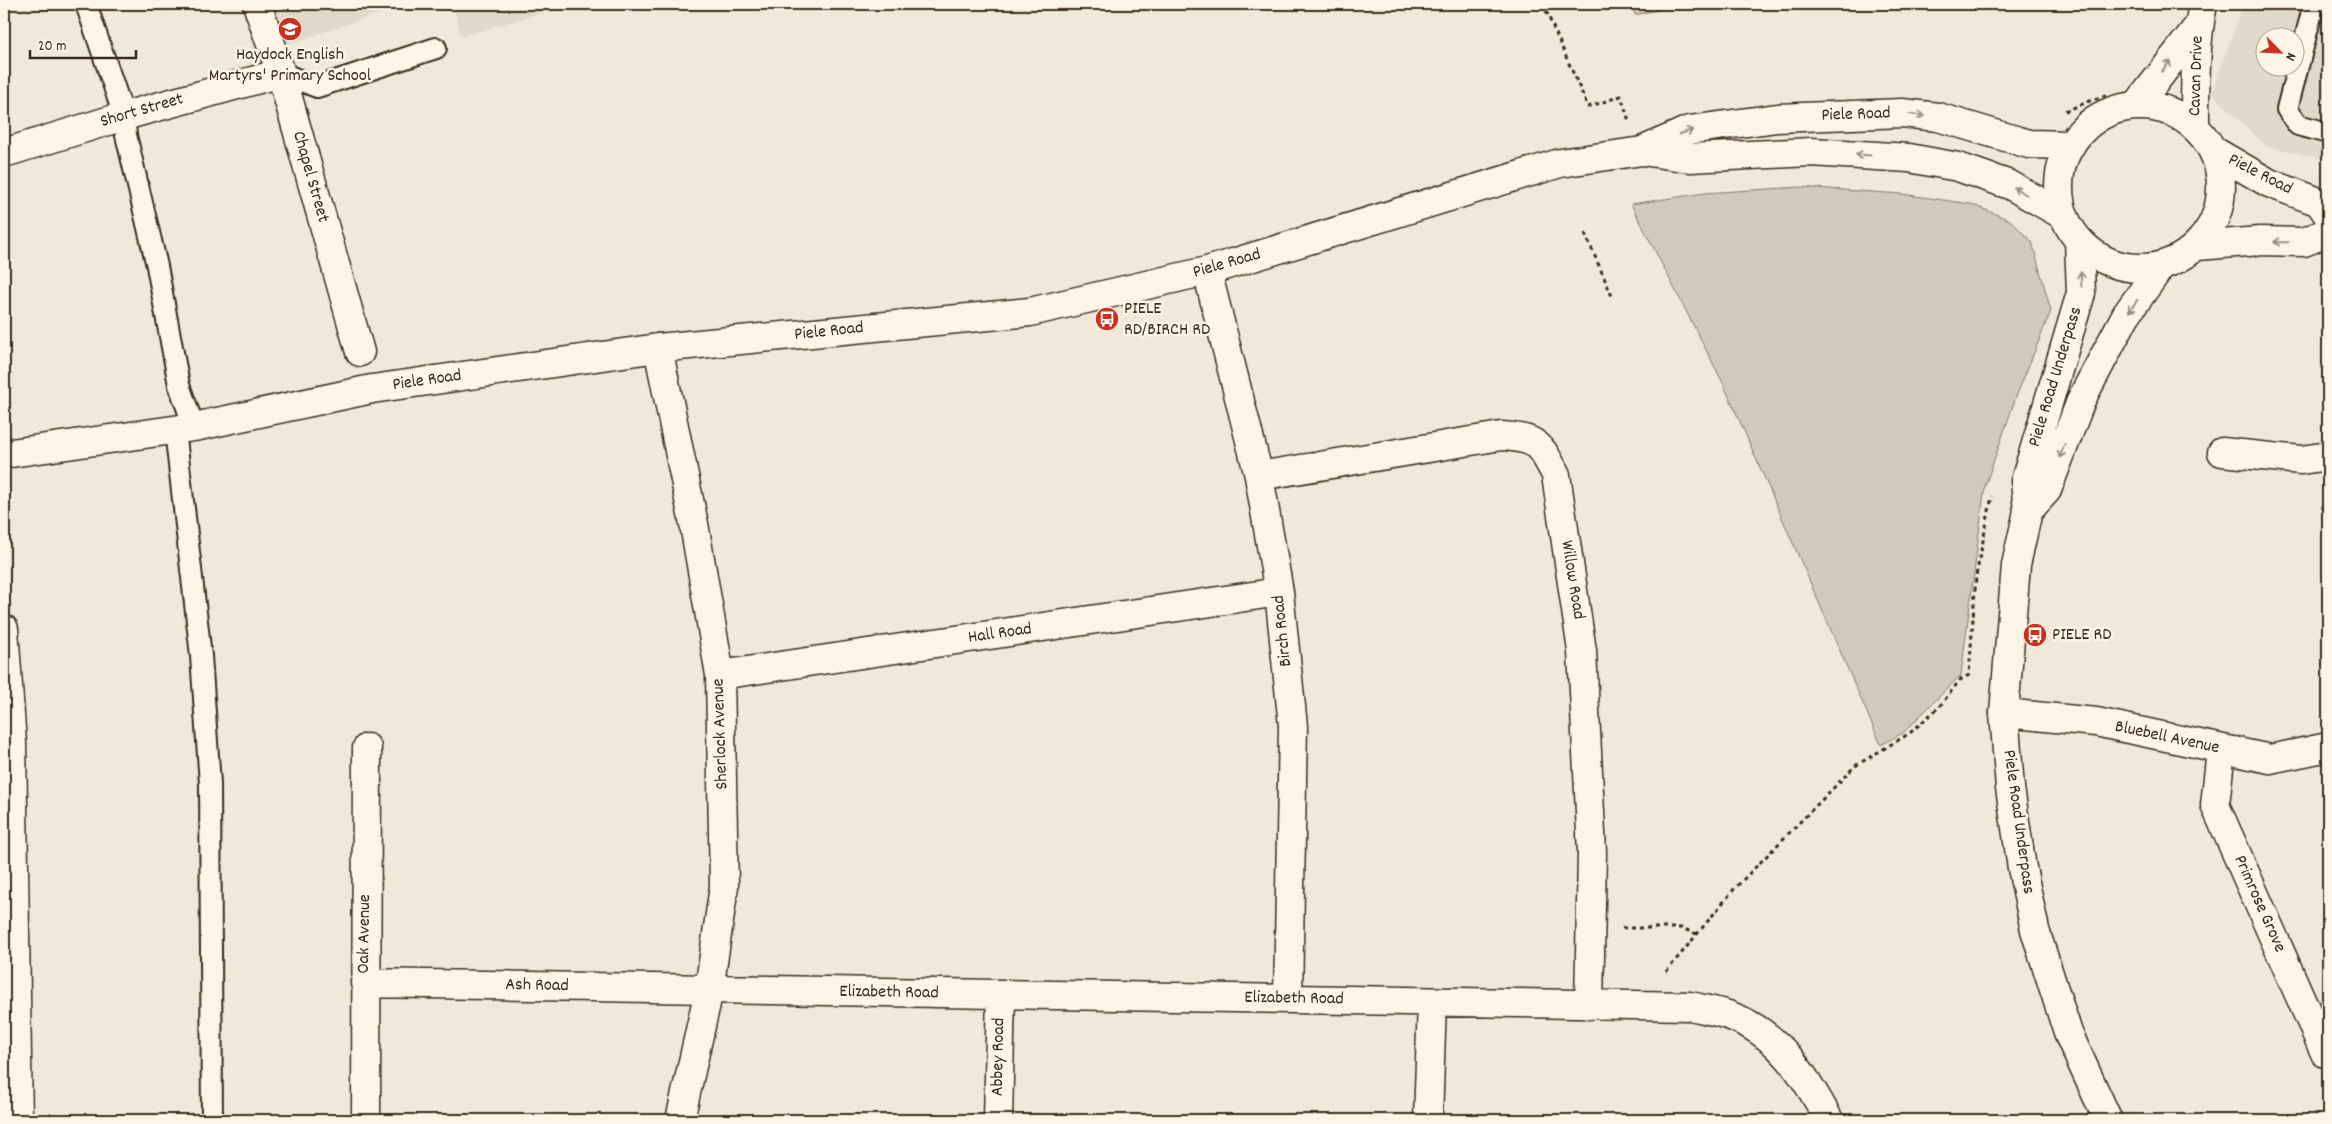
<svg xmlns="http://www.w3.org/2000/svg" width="2332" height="1124" viewBox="0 0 2332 1124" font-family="Dekko,sans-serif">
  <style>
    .built { fill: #e1d9c9; fill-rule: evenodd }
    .green { fill: #d2c9ba; stroke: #867a6c }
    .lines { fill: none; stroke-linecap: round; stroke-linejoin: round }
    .service-casing { stroke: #3b2a1e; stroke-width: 24 }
    .minor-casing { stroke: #3b2a1e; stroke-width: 31 }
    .tertiary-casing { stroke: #3b2a1e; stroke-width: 31 }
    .primary-casing { stroke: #3b2a1e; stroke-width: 31 }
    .path { stroke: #3b2a1e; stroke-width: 3; stroke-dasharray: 4 4; stroke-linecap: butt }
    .service { stroke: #fcf5e5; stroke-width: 20 }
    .minor { stroke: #fcf5e5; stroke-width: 28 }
    .tertiary { stroke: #fcf5e5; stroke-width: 28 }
    .primary { stroke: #fcf5e5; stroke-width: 28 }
    .oneway { stroke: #9c9082 }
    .labels { text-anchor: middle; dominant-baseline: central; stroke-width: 5; stroke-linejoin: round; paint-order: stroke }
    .poi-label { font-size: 18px; fill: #3b2a1e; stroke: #fcf5e5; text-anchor: start }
    .street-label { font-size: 18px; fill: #3b2a1e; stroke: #fcf5e5 }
  </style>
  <rect width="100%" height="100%" fill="#f0e9d9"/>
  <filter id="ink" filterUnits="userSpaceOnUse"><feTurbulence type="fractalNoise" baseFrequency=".02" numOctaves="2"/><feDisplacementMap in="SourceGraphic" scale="10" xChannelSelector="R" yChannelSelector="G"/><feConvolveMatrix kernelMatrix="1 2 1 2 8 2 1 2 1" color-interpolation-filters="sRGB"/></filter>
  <g filter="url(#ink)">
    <path class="built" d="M240,4H407L256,55Z
      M453,4H569L461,37Z
      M2243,4H2328V160L2266,146L2212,93ZM2264,38H2294V68H2264Z"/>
    <path class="green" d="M1632,4H1684L1635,15Z
      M1800,187L1902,194L1971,204L2010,220L2032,242L2051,311L2016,397L1985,486L1961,675L1903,733L1881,745L1724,385L1631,204L1705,193Z"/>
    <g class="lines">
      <g class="service-casing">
        <path id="service" d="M86,4L124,116L126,135L157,266L179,385L194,427
          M2314,4L2287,109L2298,125L2328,133
          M281,73L317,87L436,48
          M175,430L201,656L210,784L212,1120"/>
      </g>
      <g class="minor-casing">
        <path id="minor" d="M257,4L281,73L360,352
          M2137,105L2199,25
          M2195,126C2195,85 2195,44 2203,4
          M4,153L124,116L281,73
          M1207,271L1259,476L1279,592L1293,726L1288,999
          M658,348L694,524L720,675L724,886L709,990L680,1120
          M2222,452L2301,460L2328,456
          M1259,476L1501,436C1536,438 1540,443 1556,475L1582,651L1592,853L1589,1005
          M720,675L1279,592
          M2004,713L2096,722L2270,759L2328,747
          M2221,750L2215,805L2325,1053
          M365,983L1690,1006C1703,1009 1716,1011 1728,1015C1779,1033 1805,1075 1829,1120
          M366,1120L367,748
          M998,1120L1001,994
          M1428,1120L1432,1002"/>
      </g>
      <g class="tertiary-casing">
        <path id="tertiary" d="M2059 187a81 81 0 1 1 162 0a81 81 0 1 1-162 0Z
          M1642,151L1689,130L1777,118L1902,113L1938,117L2029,144L2071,145
          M2214,151L2269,183L2319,202L2328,215
          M2079,241L2081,293L2025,481L2028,511L2016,565L2004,713L2010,788L2022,868L2035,930L2068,1033L2108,1120
          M2197,246L2260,241L2304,242L2328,232
          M4,454L194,427L372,389L658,348L1030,312L1207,271L1560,163L1642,151L1690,158L1811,152L1909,158L1958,167L2010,185L2063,215
          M2028,511L2047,490L2082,398L2126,315L2161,266"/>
      </g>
      <g class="primary-casing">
        <path id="primary" d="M4,629L12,743L18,1120"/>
      </g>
      <path class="path" d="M1543,4L1588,107L1621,96L1629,121
        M2065,111L2108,94
        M1585,233L1612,296
        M1622,928H1681L1697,934
        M1666,972L1735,888L1855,766L1910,733L1939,707L1960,680L1969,675L1976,576L1992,496"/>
      <use href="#service" class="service"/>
      <use href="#minor" class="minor"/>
      <use href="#tertiary" class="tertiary"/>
      <use href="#primary" class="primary"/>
    </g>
    <defs><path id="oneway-shaft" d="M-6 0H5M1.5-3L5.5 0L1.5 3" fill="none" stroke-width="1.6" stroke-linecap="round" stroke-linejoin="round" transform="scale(1.25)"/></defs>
    <g class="oneway">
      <use href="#oneway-shaft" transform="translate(2166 66) rotate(-52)"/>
      <use href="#oneway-shaft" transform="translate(1917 115) rotate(7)"/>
      <use href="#oneway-shaft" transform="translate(1686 132) rotate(-19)"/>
      <use href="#oneway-shaft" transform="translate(1863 155) rotate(-176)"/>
      <use href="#oneway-shaft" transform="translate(2020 191) rotate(-150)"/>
      <use href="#oneway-shaft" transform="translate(2281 242) rotate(-179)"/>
      <use href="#oneway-shaft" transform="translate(2081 279) rotate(-93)"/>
      <use href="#oneway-shaft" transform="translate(2133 306) rotate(126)"/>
      <use href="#oneway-shaft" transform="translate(2062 451) rotate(111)"/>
    </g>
  </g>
  <defs>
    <g id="school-disc" transform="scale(1.25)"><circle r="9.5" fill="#c8321e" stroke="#fcf5e5"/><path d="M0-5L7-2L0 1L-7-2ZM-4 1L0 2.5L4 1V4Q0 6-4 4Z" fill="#fff"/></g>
    <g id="bus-disc" transform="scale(1.25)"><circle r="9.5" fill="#c8321e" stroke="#fcf5e5"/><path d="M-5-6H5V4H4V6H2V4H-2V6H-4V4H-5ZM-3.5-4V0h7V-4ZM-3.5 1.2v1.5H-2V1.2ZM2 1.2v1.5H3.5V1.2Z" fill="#fff"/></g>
  </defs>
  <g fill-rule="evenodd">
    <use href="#school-disc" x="290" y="29"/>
    <use href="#bus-disc" x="1107" y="319"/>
    <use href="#bus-disc" x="2035" y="635"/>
  </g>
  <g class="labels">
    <g class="poi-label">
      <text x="290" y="55" text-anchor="middle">Haydock English<tspan x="290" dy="21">Martyrs' Primary School</tspan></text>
      <text x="1124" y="309">PIELE<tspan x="1124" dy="21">RD/BIRCH RD</tspan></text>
      <text x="2052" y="635">PIELE RD</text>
    </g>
    <g class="street-label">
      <text transform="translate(2197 76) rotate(-88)">Cavan Drive</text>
      <text transform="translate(142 111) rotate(-16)">Short Street</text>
      <text transform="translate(1856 115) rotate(-2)">Piele Road</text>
      <text transform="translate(2260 175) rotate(27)">Piele Road</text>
      <text transform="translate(310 177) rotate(74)">Chapel Street</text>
      <text transform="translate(1227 264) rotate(-16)">Piele Road</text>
      <text transform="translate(829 332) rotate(-6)">Piele Road</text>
      <text transform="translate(2056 377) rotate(-73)">Piele Road Underpass</text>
      <text transform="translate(427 381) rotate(-8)">Piele Road</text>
      <text transform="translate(1572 580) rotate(81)">Willow Road</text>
      <text transform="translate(1283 631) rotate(-96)">Birch Road</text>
      <text transform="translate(1000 634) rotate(-8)">Hall Road</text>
      <text transform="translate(721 734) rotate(-92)">Sherlock Avenue</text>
      <text transform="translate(2167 738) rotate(12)">Bluebell Avenue</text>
      <text transform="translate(2018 822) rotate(82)">Piele Road Underpass</text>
      <text transform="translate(2259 904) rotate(66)">Primrose Grove</text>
      <text transform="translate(365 934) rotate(-89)">Oak Avenue</text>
      <text transform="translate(537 986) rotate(1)">Ash Road</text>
      <text transform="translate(889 993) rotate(1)">Elizabeth Road</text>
      <text transform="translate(1294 999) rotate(1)">Elizabeth Road</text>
      <text transform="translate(999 1057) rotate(-89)">Abbey Road</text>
    </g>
  </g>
  <rect width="2332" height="1124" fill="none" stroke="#fcf5e5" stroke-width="20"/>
  <rect x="10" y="10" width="2312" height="1104" fill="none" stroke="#3b2a1e" stroke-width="2" filter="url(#ink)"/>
  <g transform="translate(2280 52) rotate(114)"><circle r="24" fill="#fcf5e5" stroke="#afa495"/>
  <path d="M0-4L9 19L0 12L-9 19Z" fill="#c8321e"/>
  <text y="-8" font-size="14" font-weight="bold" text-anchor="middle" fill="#3b2a1e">N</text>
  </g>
  <path d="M30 50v8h106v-8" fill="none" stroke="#3b2a1e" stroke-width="2.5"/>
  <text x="38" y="50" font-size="15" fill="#3b2a1e" stroke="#fcf5e5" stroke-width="4" paint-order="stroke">20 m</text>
</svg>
